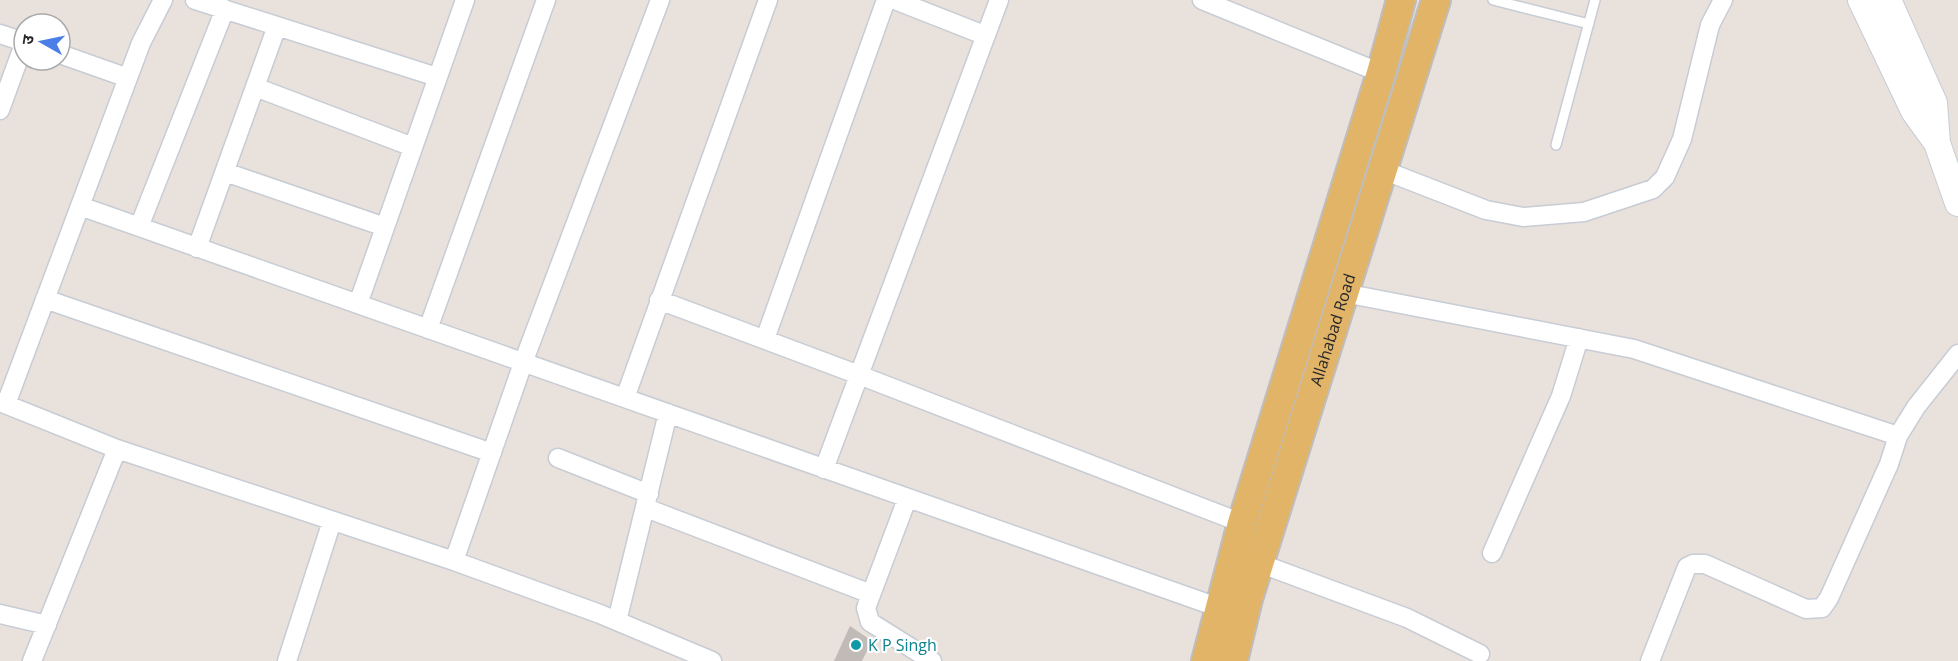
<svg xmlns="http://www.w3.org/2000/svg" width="1958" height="661" viewBox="0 0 1958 661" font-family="'Open Sans','Noto Sans Devanagari',sans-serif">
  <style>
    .building { fill: #c1bbb8 }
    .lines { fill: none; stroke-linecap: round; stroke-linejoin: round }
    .lane-casing { stroke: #c7ccd5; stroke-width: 12 }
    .street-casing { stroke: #c7ccd5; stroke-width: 21 }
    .secondary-casing { stroke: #c7ccd5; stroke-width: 28 }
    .primary-casing { stroke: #bebebe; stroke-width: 32 }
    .lane { stroke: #fff; stroke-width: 9 }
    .street { stroke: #fff; stroke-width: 18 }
    .secondary { stroke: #fff; stroke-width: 26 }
    .primary { stroke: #e1b468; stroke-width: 28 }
    .culture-dot { fill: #0f9aa8; stroke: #fff; stroke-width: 2 }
    .labels { text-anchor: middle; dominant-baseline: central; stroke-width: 4.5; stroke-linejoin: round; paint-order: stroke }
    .street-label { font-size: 16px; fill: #282828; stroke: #fff }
    .culture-label { font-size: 16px; fill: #0d838f; stroke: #fff; text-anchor: start }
  </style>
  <rect width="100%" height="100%" fill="#e9e1db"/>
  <path class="building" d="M850,626L872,641L862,661H834Z"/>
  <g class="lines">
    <g class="lane-casing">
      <path id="lane" d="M1493,0L1589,24
        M1556,145L1595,0"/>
    </g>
    <g class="street-casing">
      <path id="street" d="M195,0L437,77
        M895,0L984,35
        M1202,0L1381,73
        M0,34L24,42
        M60,54L128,78
        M255,87L413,147
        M0,110L24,44
        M1383,170L1486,210L1523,217L1584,212L1653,189L1665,177L1682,139L1710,25L1723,0
        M225,172L385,227
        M80,206L1220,608
        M139,227L225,9
        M197,248L277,26
        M1344,293L1634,349L1898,436L1916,407L1958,354
        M45,299L492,453
        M659,300L859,375L1242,523
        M358,304L465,0
        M428,329L546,0
        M765,339L886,0
        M625,398L768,0
        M0,402L117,449L454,561L600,614L712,661
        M6,404L141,43L163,0
        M558,458L649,494
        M824,469L999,0
        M907,499L866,608L870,622L932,661
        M646,508L871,594
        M1492,553L1561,396L1579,338
        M454,561L523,363L660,0
        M1259,563L1407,618L1480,654
        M0,614L47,625
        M617,621L668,413
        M32,661L117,449
        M287,661L332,521
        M1650,661L1687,567L1693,564H1705L1806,609L1822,608L1829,598L1889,464L1898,436"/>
    </g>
    <g class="secondary-casing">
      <path id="secondary" d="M1861,0L1914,111L1937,143
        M1888,0L1934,103L1937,143L1958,203"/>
    </g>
    <g class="primary-casing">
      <g id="primary">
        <path d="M1206,661L1242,523L1381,73L1401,0"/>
        <path id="s1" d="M1233,661L1248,599L1436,0"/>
      </g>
    </g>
    <use href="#lane" class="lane"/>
    <use href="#street" class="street"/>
    <use href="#secondary" class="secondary"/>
    <use href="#primary" class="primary"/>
  </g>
  <circle class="culture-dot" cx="856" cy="645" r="6"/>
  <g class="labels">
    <g class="street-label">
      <text stroke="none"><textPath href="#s1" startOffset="346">Allahabad Road</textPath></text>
    </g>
    <g class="culture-label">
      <text x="868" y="645">K P Singh</text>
    </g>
  </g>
  <g transform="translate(42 42) rotate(279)"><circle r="28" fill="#ffffff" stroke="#a9a9a9" stroke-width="1.5"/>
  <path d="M0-4.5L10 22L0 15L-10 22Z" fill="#4b7ee6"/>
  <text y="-9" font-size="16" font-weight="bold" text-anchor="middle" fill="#282828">उ</text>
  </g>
</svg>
